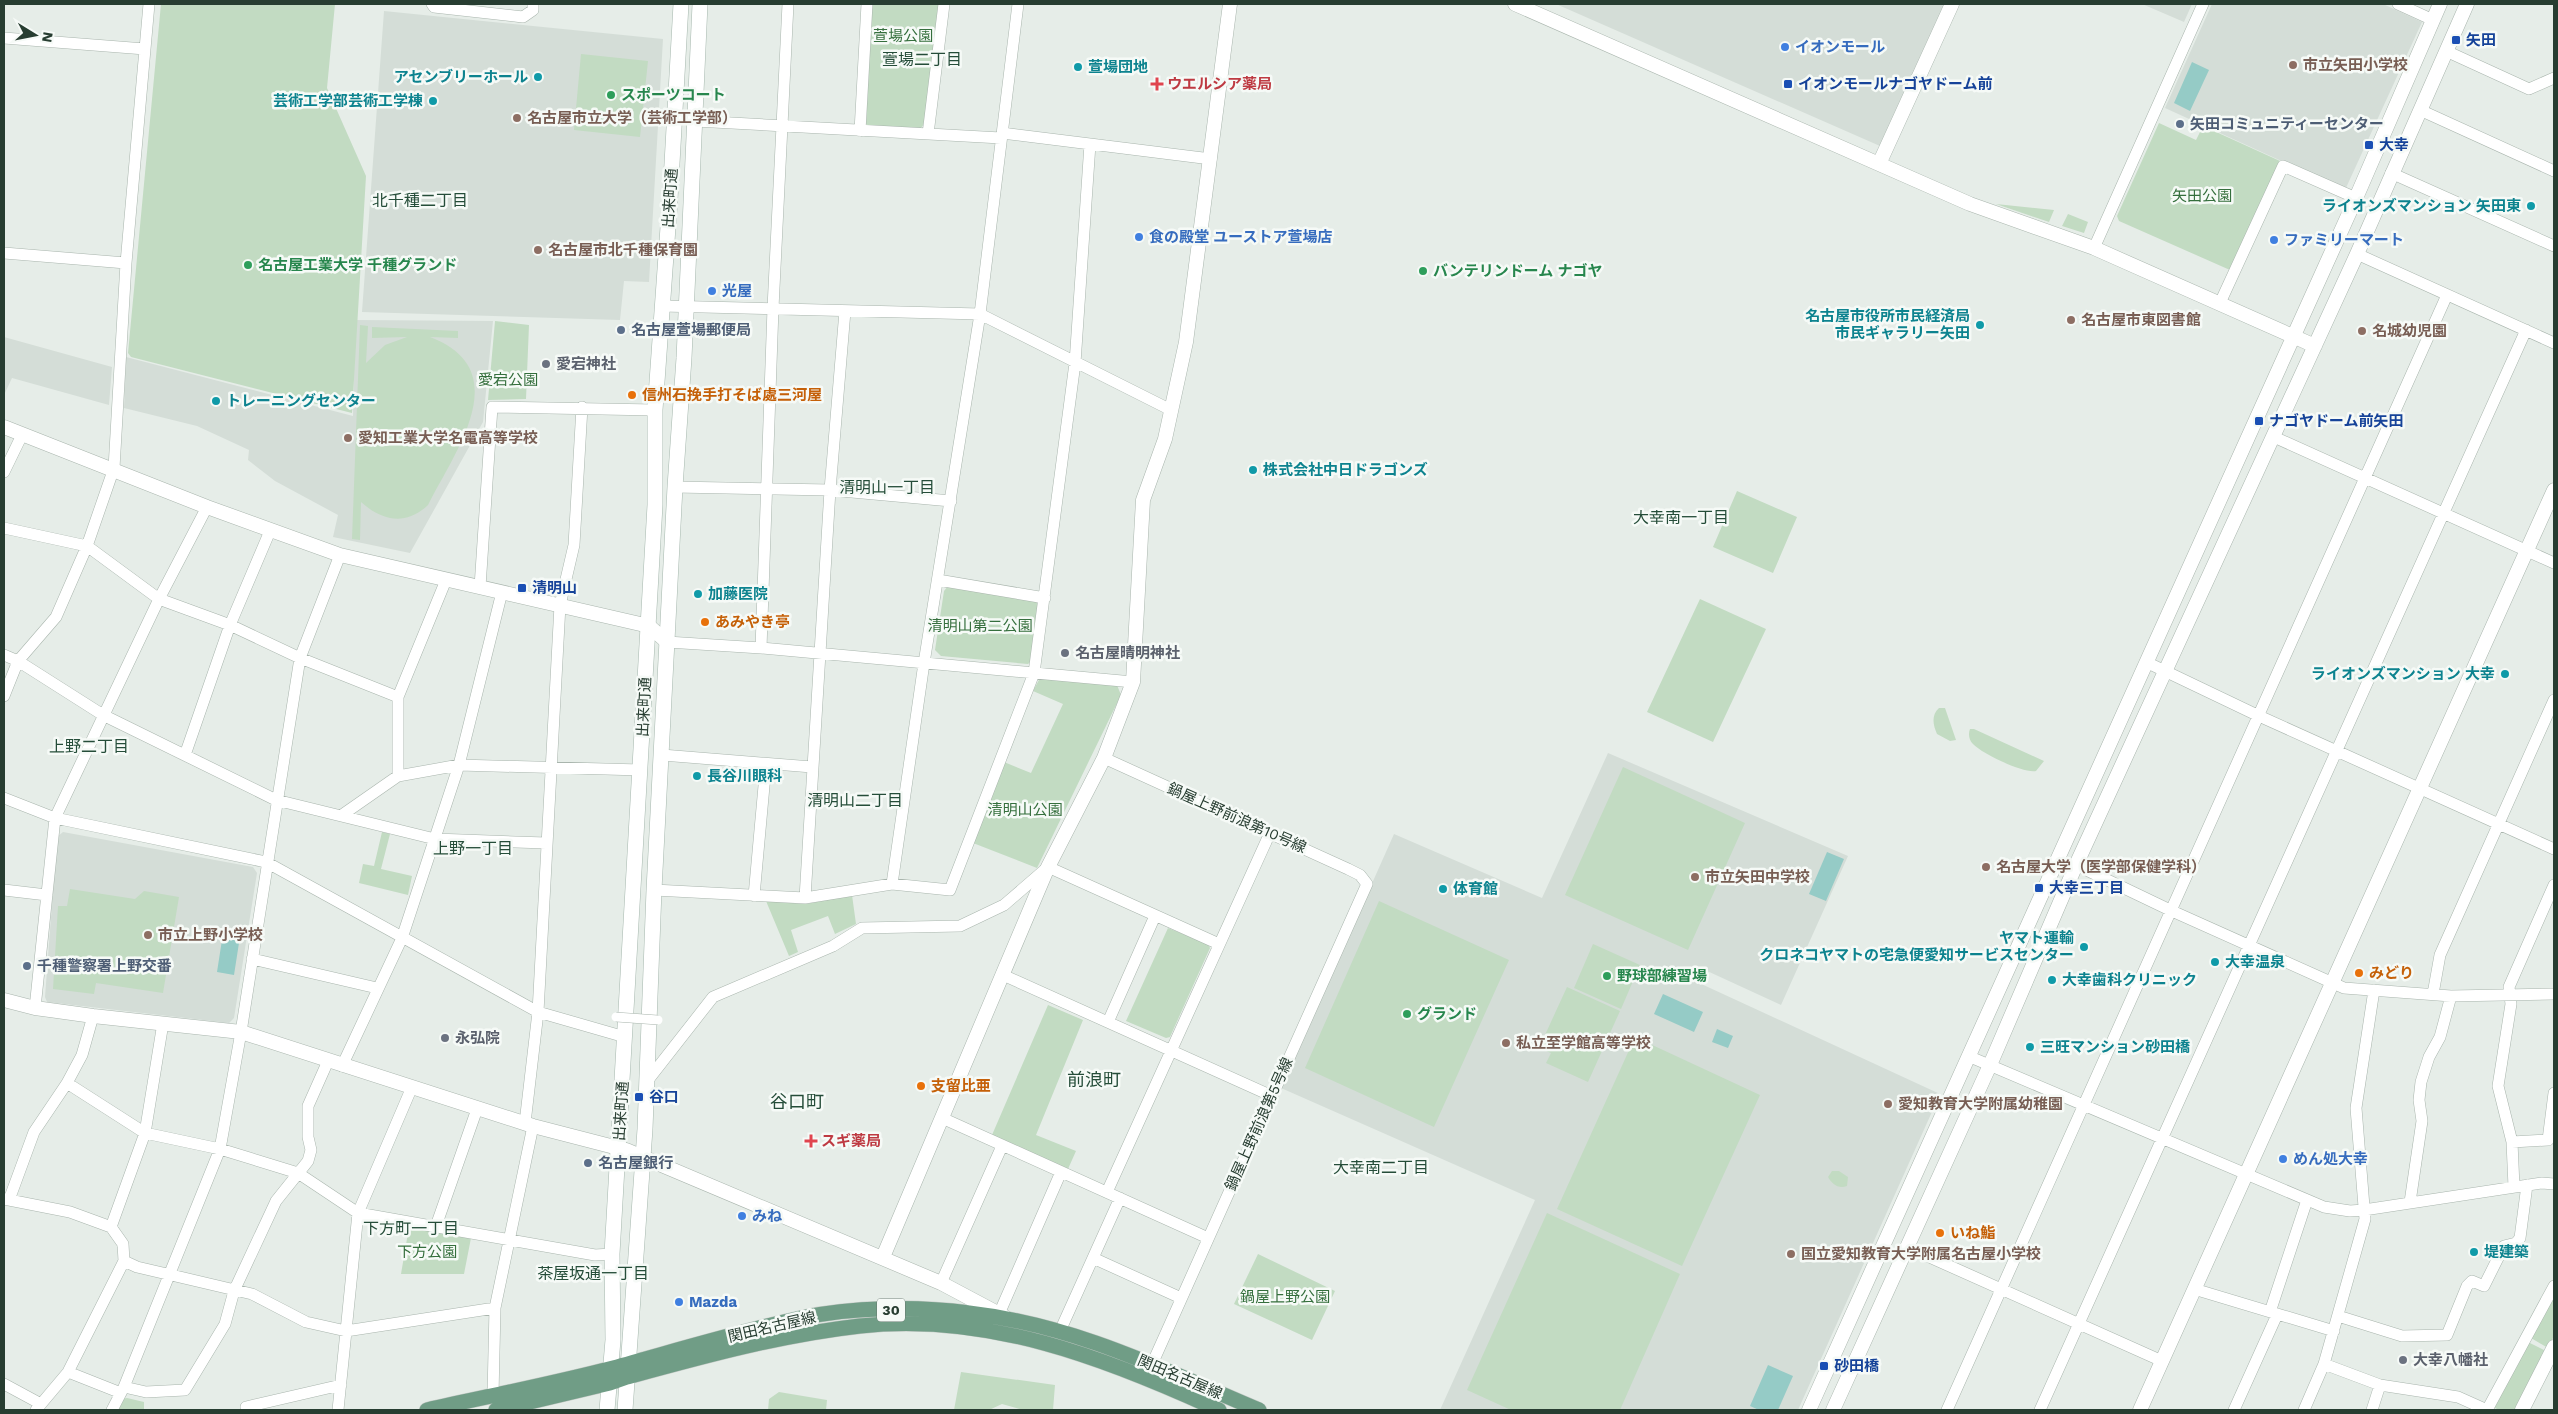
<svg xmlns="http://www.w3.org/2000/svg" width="2558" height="1414" viewBox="0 0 2558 1414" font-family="'Work Sans','Noto Sans JP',sans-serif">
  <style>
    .built { fill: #d4ddd7 }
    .green { fill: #c2dbc2 }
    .water { fill: #95cbc6 }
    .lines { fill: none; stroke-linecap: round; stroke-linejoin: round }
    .minor-casing { stroke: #a9b5ad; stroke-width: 12 }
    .tertiary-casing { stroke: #a9b5ad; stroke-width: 15 }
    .secondary-casing { stroke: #a5b7ad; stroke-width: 16 }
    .primary-casing { stroke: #c3c9c5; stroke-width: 16 }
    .minor { stroke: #fff; stroke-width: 11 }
    .tertiary { stroke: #fff; stroke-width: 14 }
    .secondary { stroke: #fff; stroke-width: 15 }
    .primary { stroke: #709d86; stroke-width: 15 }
    .pedestrian-bridge-casing { stroke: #a9b5ad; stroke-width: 10; stroke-linecap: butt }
    .pedestrian-bridge { stroke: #fff; stroke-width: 9 }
    .transit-dot { fill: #1a4fb4; stroke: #f6faf7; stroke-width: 2 }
    .shop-dot { fill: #3f7fe0; stroke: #f6faf7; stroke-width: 2 }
    .education-dot { fill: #8d6e63; stroke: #f6faf7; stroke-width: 2 }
    .culture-dot { fill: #0f9aa8; stroke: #f6faf7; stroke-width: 2 }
    .health-dot { fill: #e0444e; stroke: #f6faf7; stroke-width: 2 }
    .leisure-dot { fill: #2e9e5b; stroke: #f6faf7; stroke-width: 2 }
    .service-dot { fill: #5c6f8a; stroke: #f6faf7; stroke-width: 2 }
    .worship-dot { fill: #6b7280; stroke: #f6faf7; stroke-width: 2 }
    .food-dot { fill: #e8710a; stroke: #f6faf7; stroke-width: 2 }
    .labels { text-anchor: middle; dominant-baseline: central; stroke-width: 5; stroke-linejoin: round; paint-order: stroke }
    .shield { fill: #f6faf7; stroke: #65766c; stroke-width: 1 }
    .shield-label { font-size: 14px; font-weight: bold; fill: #273d31 }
    .park-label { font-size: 15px; fill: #356f3d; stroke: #f6faf7 }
    .transit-label { font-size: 15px; font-weight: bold; fill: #164399; stroke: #f6faf7; text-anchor: start }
    .shop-label { font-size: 15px; font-weight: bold; fill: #366cbe; stroke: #f6faf7; text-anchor: start }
    .education-label { font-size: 15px; font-weight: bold; fill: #785e54; stroke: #f6faf7; text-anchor: start }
    .culture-label { font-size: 15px; font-weight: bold; fill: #0d838f; stroke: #f6faf7; text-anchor: start }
    .health-label { font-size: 15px; font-weight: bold; fill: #be3a42; stroke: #f6faf7; text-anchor: start }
    .leisure-label { font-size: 15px; font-weight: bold; fill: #27864d; stroke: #f6faf7; text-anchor: start }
    .service-label { font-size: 15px; font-weight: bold; fill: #4e5e75; stroke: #f6faf7; text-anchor: start }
    .street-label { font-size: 15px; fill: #273d31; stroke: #f6faf7 }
    .worship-label { font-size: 15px; font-weight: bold; fill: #5b616d; stroke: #f6faf7; text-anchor: start }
    .food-label { font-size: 15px; font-weight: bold; fill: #c56008; stroke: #f6faf7; text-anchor: start }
    .neighbourhood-label { font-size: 16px; fill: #254d39; stroke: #f6faf7 }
    .quarter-label { font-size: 18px; fill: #254d39; stroke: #f6faf7 }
  </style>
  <rect width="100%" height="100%" fill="#e6ede8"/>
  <path class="built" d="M1556,4H1945L1880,146Z
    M2142,4H2192L2184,22Z
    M2212,4H2383L2422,22L2345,190L2165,108Z
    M384,11L663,39L649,282L624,281L620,320L362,312Z
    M355,320L493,321L483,422L410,553L333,537L338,515L275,481L248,460L249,450L197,426L124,408L126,357L353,416Z
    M4,337L112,367L109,405L12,378L4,395Z
    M1608,753L1848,856L1781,1005L1705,970L1701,972L1697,982L1940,1094L1798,1410H1440L1535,1200L1281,1088L1394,834L1542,898Z
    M63,832L253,867L257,873L234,1018L229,1023L47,1002L45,997L57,837Z"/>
  <path class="green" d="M161,4H335L327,88L366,176L352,413L131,357L128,353Z
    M872,4H939L925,123L920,129L869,126L866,124Z
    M581,54L648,61L640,137L574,130Z
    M2159,123L2196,140L2203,126L2280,161L2230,270L2119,221L2117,216Z
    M1996,204L2054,210L2049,222Z
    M2068,214L2088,222L2084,233L2062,226Z
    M495,321L529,325L526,399L488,400Z
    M360,325L368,326L366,363L385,345L407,337L372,338V327L458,331V338L430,337C517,370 455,451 428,505C406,526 382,521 361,502L360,540L352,539Z
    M1737,491L1797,517L1773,573L1713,547Z
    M948,586L1036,602L1040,607L1034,659L1028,664L941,656L935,650L944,591Z
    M1700,599L1766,629L1713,742L1647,712Z
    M1040,678L1117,685L1121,695L1037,868L973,843L1004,762L1031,773L1063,704L1033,691Z
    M1939,708H1945L1956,740L1950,741L1937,734C1933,725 1931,715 1939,708Z
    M1970,729H1974L2044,761L2036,771C2024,774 1981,753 1973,744C1969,740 1968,734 1970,729Z
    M1623,767L1745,823L1688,950L1565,895Z
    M382,832L390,834L381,869L412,876L408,895L359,883L363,864L374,866Z
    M70,889L135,899L144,891L179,897L163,993L96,983L94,994L53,989L58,906H67Z
    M852,895L856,924L835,934L828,916L791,930L798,952L789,956L766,901L806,904Z
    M1379,901L1509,960L1434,1127L1305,1068Z
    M1168,928L1208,944L1210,948L1170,1037L1166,1038L1126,1021Z
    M1593,944L1640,965L1621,1009L1574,988Z
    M1567,987L1620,1011L1588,1082L1546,1063L1551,1053L1539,1048Z
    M1048,1005L1083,1020L1036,1135L1076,1151L1068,1169L992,1135Z
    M1635,1037L1760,1095L1682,1266L1557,1209Z
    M1832,1171H1839L1848,1177L1847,1186C1838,1189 1832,1184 1828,1177Z
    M1547,1213L1680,1274L1620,1410H1511L1467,1390Z
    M409,1227L471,1238L464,1274H401Z
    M1258,1254L1335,1291L1312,1340L1234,1304Z
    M2554,1294V1336L2548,1348L2531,1338Z
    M2528,1342L2546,1351L2516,1410H2499L2493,1407Z
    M961,1372L1055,1385L1053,1410H1023L1002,1404L989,1410H954Z
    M779,1392L827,1400L826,1410H768L769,1399Z
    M127,1398L144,1402V1410H113L117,1400Z"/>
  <path class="water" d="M2192,62L2209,70L2190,111L2174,103Z
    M1827,852L1844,859L1826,901L1809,894Z
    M224,927L241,930L234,975L217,972Z
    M1663,994L1703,1012L1694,1032L1654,1014Z
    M1717,1029L1733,1036L1728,1048L1712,1042Z
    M1768,1365L1793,1376L1778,1410H1759L1750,1406Z"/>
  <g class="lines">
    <g class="minor-casing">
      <path id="minor" d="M432,4L434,7L523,17L533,10V4
        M2398,4L2433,20
        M4,38L145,49
        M2446,51L2529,89L2554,78
        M2420,110L2554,171
        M695,121L1001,138
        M860,131L867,4
        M1002,133L1211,159
        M928,134L944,4
        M2391,173L2554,246
        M2094,248L2203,4
        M4,253L126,263
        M2357,254L2554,343
        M2220,303L2283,166L2356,198
        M662,306L980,314L1171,410
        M2274,437L2554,563
        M4,472L22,435
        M675,487L830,490L951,501
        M4,528L87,546L159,599L230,625L300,658L398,697V776
        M938,580L1045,598
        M480,587L492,407L655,410
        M667,642L761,648L1133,682
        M761,648L773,308L788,4
        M4,655L18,661L103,715L276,800L435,839L546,843
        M2146,662L2259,716L2554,849
        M4,696L18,661L56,617L87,546L114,468L126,263L149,4
        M398,697L446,580
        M185,755L230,625L270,531
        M662,755L812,767
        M1104,758L1348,869L1360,875L1367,884L1149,1371
        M4,798L55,818L266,862L538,1012L625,1037
        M342,815L398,776L459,765L641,770
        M2076,865L2172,911L2344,988L2451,996L2554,994
        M892,884L924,663L980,314L1018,4
        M4,890L47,895
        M654,890L805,898L892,884L950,890L1034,673L1075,363L1090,144
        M754,896L766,764
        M805,898L830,490L845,311
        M252,959L377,988
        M1003,975L1272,1096
        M2433,994L2440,955L2554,700
        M35,1008L55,818L159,599L207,507
        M1108,1022L1155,916
        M1968,1056L2324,1207L2350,1211L2364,1210L2542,1183L2554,1184
        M342,1066L402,938L459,765L502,592
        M648,1080L713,997L833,946L862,928L960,926L1004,905L1048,867L1219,944
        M67,1083L145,1133L220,1149L298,1173L358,1213L595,1255L612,1254
        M942,1118L1208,1238
        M525,1123L538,1012L560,605L574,545L582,407
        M2512,1142L2548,1140L2554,1093
        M2514,1187L2512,1142L2498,1086L2511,1004L2509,987L2554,885
        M1107,1192L1270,833
        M4,1199L70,1212L111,1227L123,1244L124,1261L137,1267L252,1294L306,1322L346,1331L495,1308
        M9,1200L34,1132L67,1083L82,1055L93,1016
        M2410,1202L2422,1121L2419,1100L2421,1082L2429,1057L2440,1037L2451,996
        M436,1226L477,1109
        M111,1227L145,1133L163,1023
        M1907,1247L2162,1361
        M1093,1258L1181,1298
        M941,1283L1002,1146
        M2194,1289L2334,1331
        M999,1314L1061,1172
        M2338,1316L2402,1336L2447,1335L2467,1286L2472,1281L2484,1286L2504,1246L2516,1243L2520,1238L2527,1185
        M1060,1331L1120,1198
        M2324,1364L2380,1385L2458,1397L2487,1410
        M68,1372L121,1393
        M4,1384L41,1404
        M124,1387L146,1392L185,1390L225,1324L234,1291L276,1201L308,1161L311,1150L308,1137V1106L328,1061
        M493,1395L495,1308L533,1126
        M36,1410L68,1372L124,1261
        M112,1410L124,1387L220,1149L241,1032L300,658L340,555
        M247,1410L246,1407L341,1385
        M338,1410L358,1213L412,1087
        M1947,1410L2447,295
        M2040,1410L2526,330
        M2234,1410L2276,1317L2271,1309L2307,1200
        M2304,1410L2324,1364L2365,1219L2356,1108L2374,990
        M2372,1410L2380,1385
        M2487,1410L2554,1286"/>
    </g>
    <g class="tertiary-casing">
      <path id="tertiary" d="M1515,4L1970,204L2094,248L2315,346
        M1879,164L1952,4
        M4,427L207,507L340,555L649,626L667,642
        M4,1000L35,1008L93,1016L241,1032L533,1126L626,1150L941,1283L1005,1317
        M883,1257L1048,867L1104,758L1133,682L1143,500L1165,439L1186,342L1230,4
        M1809,1410L2356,198L2440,4
        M1833,1410L1990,1065L2076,865L2357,254L2467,4
        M2140,1410L2554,490
        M2522,1410L2554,1347"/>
    </g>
    <g class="secondary-casing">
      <path id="secondary" d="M607,1410L613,1340L612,1254L655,505V410L670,199L681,4
        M625,1410L645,1129L654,890L675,487L684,358L700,4"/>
    </g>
    <g class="primary-casing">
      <path id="primary" d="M427,1410C489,1396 552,1384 613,1368C675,1351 738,1332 801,1318C852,1307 917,1306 969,1313C1074,1325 1162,1369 1259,1410
        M496,1410L610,1383L627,1377C704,1356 780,1335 860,1326C987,1312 1106,1358 1219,1410"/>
    </g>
    <use href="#minor" class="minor"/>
    <use href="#tertiary" class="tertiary"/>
    <use href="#secondary" class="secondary"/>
    <use href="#primary" class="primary"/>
    <g class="pedestrian-bridge-casing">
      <path id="pedestrian-bridge" d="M616,1017L658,1020"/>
    </g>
    <use href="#pedestrian-bridge" class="pedestrian-bridge"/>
  </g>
  <g class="transit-dot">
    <rect x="2451" y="35" width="10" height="10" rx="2.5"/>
    <rect x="1783" y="79" width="10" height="10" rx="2.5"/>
    <rect x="2364" y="140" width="10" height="10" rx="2.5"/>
    <rect x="2254" y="416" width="10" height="10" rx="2.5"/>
    <rect x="517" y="583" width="10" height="10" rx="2.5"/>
    <rect x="2034" y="883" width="10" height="10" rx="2.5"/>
    <rect x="634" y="1092" width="10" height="10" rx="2.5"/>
    <rect x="1819" y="1361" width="10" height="10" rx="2.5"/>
  </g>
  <g class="shop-dot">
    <circle cx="1785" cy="47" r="5"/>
    <circle cx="1139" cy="237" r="5"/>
    <circle cx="2274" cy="240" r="5"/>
    <circle cx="712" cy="291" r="5"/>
    <circle cx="2283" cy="1159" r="5"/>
    <circle cx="742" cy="1216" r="5"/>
    <circle cx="679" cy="1302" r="5"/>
  </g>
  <g class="education-dot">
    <circle cx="2293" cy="65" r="5"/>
    <circle cx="517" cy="118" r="5"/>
    <circle cx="538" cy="250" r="5"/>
    <circle cx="2071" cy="320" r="5"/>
    <circle cx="2362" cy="331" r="5"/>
    <circle cx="348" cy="438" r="5"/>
    <circle cx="1986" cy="867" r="5"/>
    <circle cx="1695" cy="877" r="5"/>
    <circle cx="148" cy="935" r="5"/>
    <circle cx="1506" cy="1043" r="5"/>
    <circle cx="1888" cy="1104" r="5"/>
    <circle cx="1791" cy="1254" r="5"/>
  </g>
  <g class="culture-dot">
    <circle cx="1078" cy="67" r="5"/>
    <circle cx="538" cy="77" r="5"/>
    <circle cx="433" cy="101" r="5"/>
    <circle cx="2531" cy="206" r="5"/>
    <circle cx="1980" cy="325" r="5"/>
    <circle cx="216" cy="401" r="5"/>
    <circle cx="1253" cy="470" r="5"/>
    <circle cx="698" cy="594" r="5"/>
    <circle cx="2505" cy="674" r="5"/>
    <circle cx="697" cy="776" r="5"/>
    <circle cx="1443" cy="889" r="5"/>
    <circle cx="2084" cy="947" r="5"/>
    <circle cx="2215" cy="962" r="5"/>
    <circle cx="2052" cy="980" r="5"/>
    <circle cx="2030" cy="1047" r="5"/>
    <circle cx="2474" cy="1252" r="5"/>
  </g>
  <g class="health-dot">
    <path d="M1154.5 76.5h5v5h5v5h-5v5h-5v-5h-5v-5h5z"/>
    <path d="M808.5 1133.5h5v5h5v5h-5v5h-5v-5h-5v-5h5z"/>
  </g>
  <g class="leisure-dot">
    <circle cx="611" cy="95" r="5"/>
    <circle cx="248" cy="265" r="5"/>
    <circle cx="1423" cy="271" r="5"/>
    <circle cx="1607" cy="976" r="5"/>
    <circle cx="1407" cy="1014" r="5"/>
  </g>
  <g class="service-dot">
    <circle cx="2180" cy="124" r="5"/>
    <circle cx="621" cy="330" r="5"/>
    <circle cx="27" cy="966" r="5"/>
    <circle cx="588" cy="1163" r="5"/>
  </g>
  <g class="worship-dot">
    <circle cx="546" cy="364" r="5"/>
    <circle cx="1065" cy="653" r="5"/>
    <circle cx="445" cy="1038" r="5"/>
    <circle cx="2403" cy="1360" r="5"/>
  </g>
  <g class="food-dot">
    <circle cx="632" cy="395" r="5"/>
    <circle cx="705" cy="622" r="5"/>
    <circle cx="2359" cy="973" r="5"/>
    <circle cx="921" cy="1086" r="5"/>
    <circle cx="1940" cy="1233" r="5"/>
  </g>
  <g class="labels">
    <rect class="shield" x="877" y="1298.5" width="28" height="23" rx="4"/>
    <g class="shield-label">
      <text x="891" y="1310">30</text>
    </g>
    <g class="park-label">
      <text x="903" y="36">萱場公園</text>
      <text x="2202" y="196">矢田公園</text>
      <text x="508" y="380">愛宕公園</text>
      <text x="980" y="626">清明山第二公園</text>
      <text x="1025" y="810">清明山公園</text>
      <text x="427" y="1252">下方公園</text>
      <text x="1285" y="1297">鍋屋上野公園</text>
    </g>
    <g class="transit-label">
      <text x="2466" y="40">矢田</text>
      <text x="1798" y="84">イオンモールナゴヤドーム前</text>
      <text x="2379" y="145">大幸</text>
      <text x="2269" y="421">ナゴヤドーム前矢田</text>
      <text x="532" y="588">清明山</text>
      <text x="2049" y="888">大幸三丁目</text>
      <text x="649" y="1097">谷口</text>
      <text x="1834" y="1366">砂田橋</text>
    </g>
    <g class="shop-label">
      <text x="1795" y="47">イオンモール</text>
      <text x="1149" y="237">食の殿堂 ユーストア萱場店</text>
      <text x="2284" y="240">ファミリーマート</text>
      <text x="722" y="291">光屋</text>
      <text x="2293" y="1159">めん処大幸</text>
      <text x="752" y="1216">みね</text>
      <text x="689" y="1302">Mazda</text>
    </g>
    <g class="education-label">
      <text x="2303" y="65">市立矢田小学校</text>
      <text x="527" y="118">名古屋市立大学（芸術工学部）</text>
      <text x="548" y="250">名古屋市北千種保育園</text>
      <text x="2081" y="320">名古屋市東図書館</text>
      <text x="2372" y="331">名城幼児園</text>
      <text x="358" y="438">愛知工業大学名電高等学校</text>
      <text x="1996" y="867">名古屋大学（医学部保健学科）</text>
      <text x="1705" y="877">市立矢田中学校</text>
      <text x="158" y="935">市立上野小学校</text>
      <text x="1516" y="1043">私立至学館高等学校</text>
      <text x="1898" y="1104">愛知教育大学附属幼稚園</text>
      <text x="1801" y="1254">国立愛知教育大学附属名古屋小学校</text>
    </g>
    <g class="culture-label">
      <text x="1088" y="67">萱場団地</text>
      <text x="528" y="77" text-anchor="end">アセンブリーホール</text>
      <text x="423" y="101" text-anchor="end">芸術工学部芸術工学棟</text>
      <text x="2521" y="206" text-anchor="end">ライオンズマンション 矢田東</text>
      <text x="1970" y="316" text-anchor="end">名古屋市役所市民経済局<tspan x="1970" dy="17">市民ギャラリー矢田</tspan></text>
      <text x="226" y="401">トレーニングセンター</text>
      <text x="1263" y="470">株式会社中日ドラゴンズ</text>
      <text x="708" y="594">加藤医院</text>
      <text x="2495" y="674" text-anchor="end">ライオンズマンション 大幸</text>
      <text x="707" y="776">長谷川眼科</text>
      <text x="1453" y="889">体育館</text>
      <text x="2074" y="938" text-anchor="end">ヤマト運輸<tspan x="2074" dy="17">クロネコヤマトの宅急便愛知サービスセンター</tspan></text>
      <text x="2225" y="962">大幸温泉</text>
      <text x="2062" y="980">大幸歯科クリニック</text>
      <text x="2040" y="1047">三旺マンション砂田橋</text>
      <text x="2484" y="1252">堤建築</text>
    </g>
    <g class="health-label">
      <text x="1167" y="84">ウエルシア薬局</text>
      <text x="821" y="1141">スギ薬局</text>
    </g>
    <g class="leisure-label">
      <text x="621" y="95">スポーツコート</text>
      <text x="258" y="265">名古屋工業大学 千種グランド</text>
      <text x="1433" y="271">バンテリンドーム ナゴヤ</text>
      <text x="1617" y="976">野球部練習場</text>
      <text x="1417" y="1014">グランド</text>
    </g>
    <g class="service-label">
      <text x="2190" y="124">矢田コミュニティーセンター</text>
      <text x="631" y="330">名古屋萱場郵便局</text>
      <text x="37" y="966">千種警察署上野交番</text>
      <text x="598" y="1163">名古屋銀行</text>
    </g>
    <g class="street-label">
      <text transform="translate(670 198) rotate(-86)">出来町通</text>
      <text transform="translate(644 707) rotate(-87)">出来町通</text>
      <text transform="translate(1237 818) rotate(24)">鍋屋上野前浪第10号線</text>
      <text transform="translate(621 1111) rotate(-86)">出来町通</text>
      <text transform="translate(1259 1124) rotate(-66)">鍋屋上野前浪第5号線</text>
      <text transform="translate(772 1327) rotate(-13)">関田名古屋線</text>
      <text transform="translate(1180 1377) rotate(23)">関田名古屋線</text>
    </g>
    <g class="worship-label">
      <text x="556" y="364">愛宕神社</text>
      <text x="1075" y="653">名古屋晴明神社</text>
      <text x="455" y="1038">永弘院</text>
      <text x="2413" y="1360">大幸八幡社</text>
    </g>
    <g class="food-label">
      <text x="642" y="395">信州石挽手打そば處三河屋</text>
      <text x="715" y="622">あみやき亭</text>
      <text x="2369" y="973">みどり</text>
      <text x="931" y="1086">支留比亜</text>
      <text x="1950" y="1233">いね鮨</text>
    </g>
    <g class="neighbourhood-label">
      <text x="922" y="59">萱場二丁目</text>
      <text x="420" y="200">北千種二丁目</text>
      <text x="887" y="487">清明山一丁目</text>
      <text x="1681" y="517">大幸南一丁目</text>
      <text x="89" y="746">上野二丁目</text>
      <text x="855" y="800">清明山二丁目</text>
      <text x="473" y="848">上野一丁目</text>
      <text x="1381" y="1167">大幸南二丁目</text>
      <text x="411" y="1228">下方町一丁目</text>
      <text x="593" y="1273">茶屋坂通一丁目</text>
    </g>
    <g class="quarter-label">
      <text x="1094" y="1079">前浪町</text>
      <text x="797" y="1101">谷口町</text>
    </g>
  </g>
  <rect width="2558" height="1414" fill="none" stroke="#273d31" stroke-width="10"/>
  <g transform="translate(35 35) rotate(100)" stroke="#f6faf7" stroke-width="4" paint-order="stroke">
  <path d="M0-4L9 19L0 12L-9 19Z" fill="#273d31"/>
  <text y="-8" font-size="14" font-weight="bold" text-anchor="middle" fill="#273d31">N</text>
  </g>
</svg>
